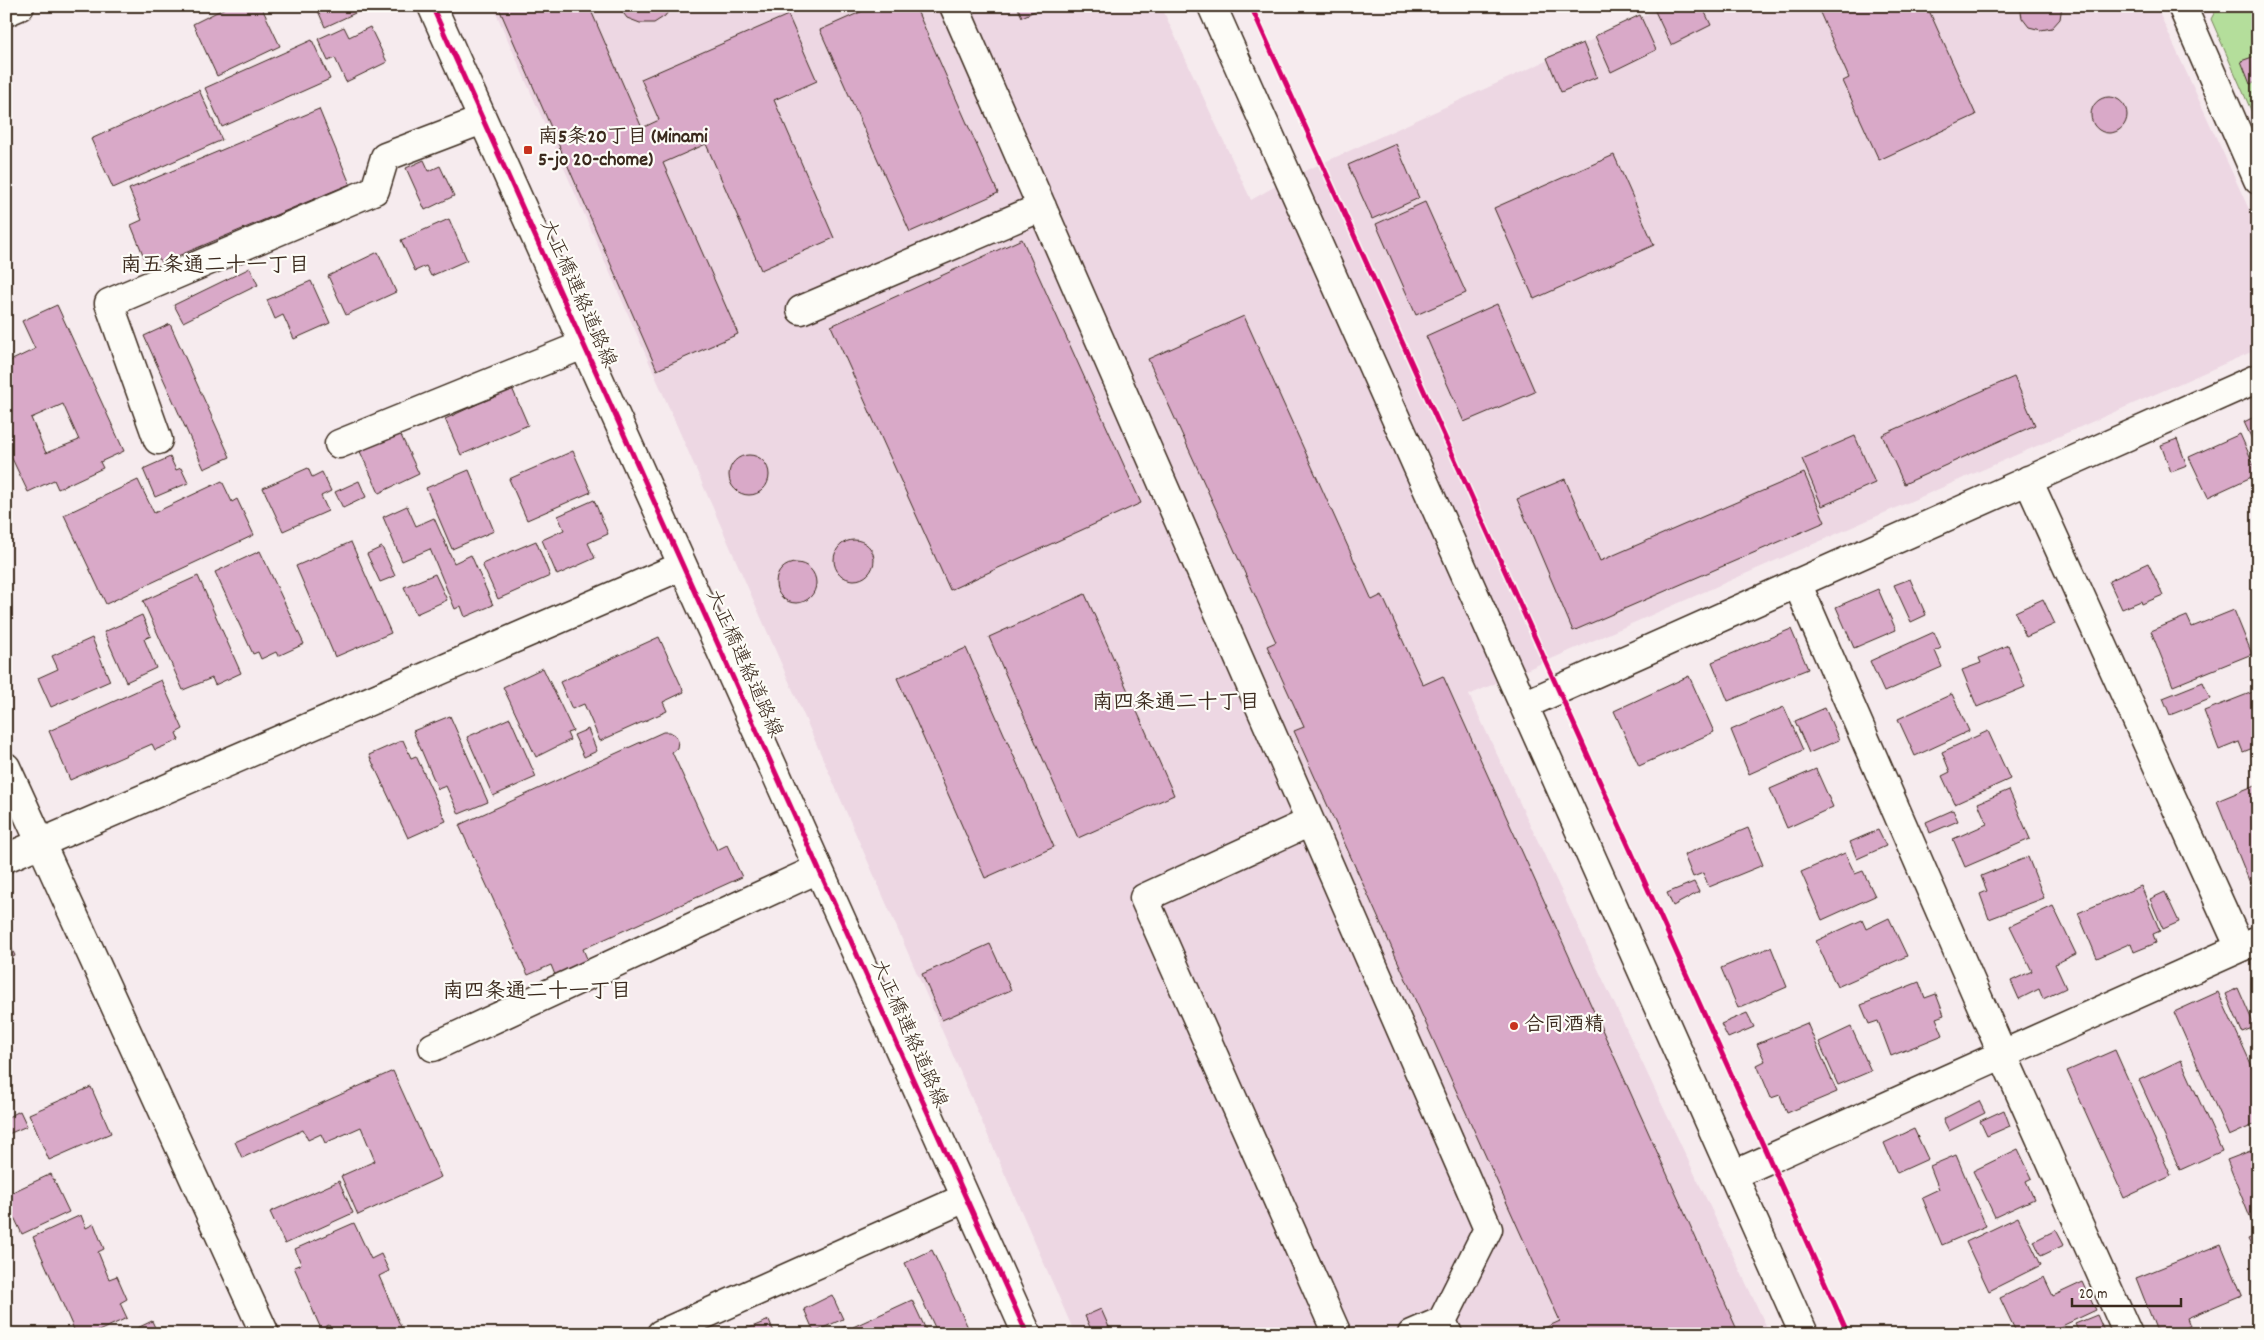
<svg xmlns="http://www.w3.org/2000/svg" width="2264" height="1340" viewBox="0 0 2264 1340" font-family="Dekko,'Klee One',sans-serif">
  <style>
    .built { fill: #edd7e3 }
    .green { fill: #b4de9b; stroke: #78845c }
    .building { fill: #d9a9c8; stroke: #3b2a1e; fill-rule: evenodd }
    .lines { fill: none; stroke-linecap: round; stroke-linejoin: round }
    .minor-casing { stroke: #3b2a1e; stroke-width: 31 }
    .minor { stroke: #fdfcf7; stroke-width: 28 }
    .cycleway-casing { stroke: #fdfcf7; stroke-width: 8 }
    .cycleway { stroke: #d6006c; stroke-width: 5 }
    .poi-dot { fill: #c8321e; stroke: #fdfcf7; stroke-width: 2 }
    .labels { text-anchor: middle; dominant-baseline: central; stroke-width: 4.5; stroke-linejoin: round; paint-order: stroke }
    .poi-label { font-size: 20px; font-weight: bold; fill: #3b2a1e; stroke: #fdfcf7; text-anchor: start }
    .street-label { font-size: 20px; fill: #3b2a1e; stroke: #fdfcf7 }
    .neighbourhood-label { font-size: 21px; font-weight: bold; fill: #3b2a1e; stroke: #fdfcf7 }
  </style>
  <rect width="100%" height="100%" fill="#f6ebee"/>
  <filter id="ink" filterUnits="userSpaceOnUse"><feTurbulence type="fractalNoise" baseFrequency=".02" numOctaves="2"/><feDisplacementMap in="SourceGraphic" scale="10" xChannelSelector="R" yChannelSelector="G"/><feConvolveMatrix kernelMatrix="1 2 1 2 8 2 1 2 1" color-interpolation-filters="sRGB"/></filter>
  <g filter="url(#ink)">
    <path class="built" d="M493,6H1161L1251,200L1290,178L1666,6H2156L2258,229V349L1469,695L1770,1334H1075Z"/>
    <path class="green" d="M2218,6H2258V126L2211,19Z"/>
    <path class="building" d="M229,6H261L280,46L217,76L193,24Z
      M316,6H365L366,8L325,27Z
      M498,6H589L642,128L659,120L641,79L788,15L817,81L774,100L834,238L761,270L706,144L663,163L738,334L657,370Z
      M618,6H672L665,16L654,23H640L627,18Z
      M874,6H915L998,193L910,232L820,30Z
      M1017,6H1045L1022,17Z
      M1660,6H1702L1711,25L1671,45L1654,9Z
      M1817,6H1927L1976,115L1879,160L1843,81L1849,78Z
      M2020,6H2062L2060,19L2052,28L2041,30L2029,27L2022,18Z
      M1640,15L1656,50L1611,72L1595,36Z
      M344,27L349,37L370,27L387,62L346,82L335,58L328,61L318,39Z
      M312,40L330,79L222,127L205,88Z
      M1583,43L1597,77L1561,92L1547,58Z
      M2258,55V82L2250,84L2241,61Z
      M199,90L222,140L113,188L91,139Z
      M2091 115a18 18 0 1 1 36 0a18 18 0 1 1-36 0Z
      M319,109L350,184L161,263L158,257L146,262L131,225L142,220L129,189Z
      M1396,144L1419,198L1372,219L1348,165Z
      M1614,155L1654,245L1534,299L1494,208Z
      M424,160L429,171L440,166L454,196L425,210L406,168Z
      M1425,202L1466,293L1416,315L1376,224Z
      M449,219L467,260L431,276L426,266L415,271L401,240Z
      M1022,239L1141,503L950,590L831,326Z
      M378,252L396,292L346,315L328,276Z
      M250,268L258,285L183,322L174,305Z
      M311,281L330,323L294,339L283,315L275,319L267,300Z
      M1497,304L1535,392L1464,422L1426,336Z
      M57,305L124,451L100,462L103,468L58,489L54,480L28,492L6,446V359L8,362L35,349L22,321ZM63,404L79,440L46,453L31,418Z
      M1244,316L1372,600L1382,595L1423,685L1443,676L1739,1334H1531L1560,1321L1294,731L1304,727L1267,646L1276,642L1148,359Z
      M170,324L230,457L204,469L144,336Z
      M2014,377L2035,425L1904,484L1882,435Z
      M512,388L528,425L461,455L445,419Z
      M2258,415V452L2244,422Z
      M398,429L419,474L379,493L358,447Z
      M2240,434L2258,474L2208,497L2189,457Z
      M1855,436L1875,483L1822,506L1802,459Z
      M2177,439L2187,466L2171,472L2161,445Z
      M573,451L591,492L527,520L509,479Z
      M729 475a20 20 0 1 1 40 0a20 20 0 1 1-40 0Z
      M170,457L176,470L181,468L188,483L155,497L143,469Z
      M308,468L312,477L322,472L331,491L321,496L328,511L283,531L263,488Z
      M469,470L494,531L452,549L426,488Z
      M1804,473L1825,522L1573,631L1517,499L1565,479L1600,561Z
      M138,480L154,513L222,481L232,502L237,499L254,535L106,604L64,515Z
      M359,481L366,497L343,508L335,492Z
      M594,500L608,534L588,543L595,558L557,575L542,540L564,530L558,516Z
      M2258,501V514L2253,503Z
      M407,506L416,526L434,518L454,563L471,555L493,605L465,617L461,606L455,609L430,549L402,561L383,517Z
      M834 560a20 20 0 1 1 40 0a20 20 0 1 1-40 0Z
      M536,541L550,576L498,599L482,564Z
      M351,542L391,633L335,657L296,566Z
      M382,547L395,576L380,582L367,554Z
      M260,551L304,644L278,656L276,652L261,659L258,652L253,654L215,572Z
      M776 583a20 20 0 1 1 40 0a20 20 0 1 1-40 0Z
      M2148,563L2163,595L2142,604L2141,601L2122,609L2109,581Z
      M435,574L447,600L416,614L404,587Z
      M198,576L241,673L215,685L212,678L183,690L143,601Z
      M1910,579L1926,615L1911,622L1894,585Z
      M1878,589L1896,630L1854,648L1836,607Z
      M1085,594L1174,795L1078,838L989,637Z
      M2043,599L2055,624L2026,637L2015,612Z
      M2234,610L2252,654L2173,686L2151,631L2187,616L2192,627Z
      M142,615L151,636L144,639L156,668L126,682L104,632Z
      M1791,629L1808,669L1728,701L1712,662Z
      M1934,632L1941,648L1935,651L1942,667L1884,692L1870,661Z
      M659,637L684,692L663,702L667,711L600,741L584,704L572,709L560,682Z
      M92,638L110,681L51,707L38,678L58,669L52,656Z
      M2008,645L2025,687L1977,707L1962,670L1981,663L1979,658Z
      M966,648L1054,847L985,878L897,678Z
      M543,668L573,731L567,733L570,740L536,757L503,687Z
      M1689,676L1714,732L1639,766L1614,711Z
      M161,680L183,729L176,733L179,740L155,750L152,744L70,780L49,731Z
      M2203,682L2210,699L2170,715L2163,698Z
      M2258,690V746L2243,752L2239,742L2219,750L2204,711Z
      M1952,694L1969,731L1915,756L1898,719Z
      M1784,707L1803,750L1749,774L1731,730Z
      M1825,708L1839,740L1809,753L1795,721Z
      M450,716L488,802L459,814L446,786L438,789L413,731Z
      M510,718L536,777L493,796L467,737Z
      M588,729L597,751L584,757L574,735Z
      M1988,731L2010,779L1955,804L1942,776L1950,772L1942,752Z
      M663,732H670L675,735L678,741L677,748L672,752L717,850L727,845L742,877L583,949L588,961L555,975L551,965L528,975L459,825Z
      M403,740L411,758L416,756L446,821L408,838L369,755Z
      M1816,769L1833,807L1787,828L1770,789Z
      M2258,784V880L2250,883L2217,801Z
      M2009,790L2030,839L1965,867L1953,839L1987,824L1978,803Z
      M1953,810L1958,821L1930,833L1926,822Z
      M1748,828L1763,865L1709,887L1703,873L1693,877L1684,855Z
      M1878,830L1886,846L1857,859L1850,842Z
      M1845,853L1855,874L1863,871L1875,896L1822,920L1801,872Z
      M2028,857L2044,898L1989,919L1980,894L1987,891L1981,876Z
      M1694,882L1699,892L1673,906L1667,893Z
      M2141,886L2160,931L2153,934L2156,943L2134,952L2131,943L2097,958L2078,913Z
      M2165,892L2179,922L2163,929L2150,899Z
      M2053,906L2076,954L2055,964L2066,988L2043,999L2039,989L2019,999L2011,981L2032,971L2010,926Z
      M1889,918L1907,956L1837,987L1816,941L1862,920L1866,929Z
      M6,934L15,956L6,960Z
      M990,944L1011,990L942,1020L922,974Z
      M1771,947L1787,987L1738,1008L1721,968Z
      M1919,982L1925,998L1936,994L1944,1015L1936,1018L1943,1035L1891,1056L1878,1021L1869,1024L1861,1005Z
      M2238,988L2255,1027L2242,1032L2226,994Z
      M2218,992L2258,1079V1123L2229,1136L2174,1012Z
      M1747,1013L1754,1027L1728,1038L1721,1024Z
      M1807,1023L1837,1092L1787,1113L1780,1095L1771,1098L1757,1065L1765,1061L1757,1044Z
      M1851,1027L1871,1071L1838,1085L1819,1042Z
      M2258,1043V1063L2251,1045Z
      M2115,1050L2171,1176L2124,1198L2067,1071Z
      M2181,1060L2222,1151L2180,1170L2139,1080Z
      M393,1071L441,1177L358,1215L341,1176L375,1161L361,1127L325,1143L321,1134L308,1140L303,1130L242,1158L235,1142Z
      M91,1087L111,1133L49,1160L29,1114Z
      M1979,1101L1985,1113L1949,1131L1943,1119Z
      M2004,1110L2010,1126L1987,1136L1980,1121Z
      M20,1111L27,1126L6,1135V1118Z
      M1914,1129L1928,1159L1897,1173L1884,1143Z
      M2258,1148V1217L2251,1220L2227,1160Z
      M2018,1149L2032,1178L2026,1181L2034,1199L1995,1217L1973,1171Z
      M1956,1155L1986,1226L1942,1245L1922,1197L1939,1189L1930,1166Z
      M51,1174L69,1212L22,1234L6,1200V1195Z
      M339,1181L353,1213L285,1244L270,1212Z
      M81,1215L86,1228L94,1224L104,1249L98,1252L109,1279L117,1276L127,1299L120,1303L127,1318L92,1334H76L33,1237Z
      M2018,1217L2041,1265L1989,1291L1966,1242Z
      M354,1223L371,1259L381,1254L389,1271L379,1276L404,1334H333L329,1325L321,1329L294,1267L301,1264L295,1249Z
      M2056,1230L2064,1245L2041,1256L2034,1241Z
      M2258,1235V1261L2248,1239Z
      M2221,1244L2242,1295L2187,1318L2190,1326L2171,1334H2158L2136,1278Z
      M932,1250L971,1334H938L905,1263Z
      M2044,1277L2053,1296L2083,1282L2096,1310L2045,1334H2017L2000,1298Z
      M832,1295L843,1319L814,1332L804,1309Z
      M912,1300L928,1334H856L853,1327Z
      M1101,1309L1112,1334H1093L1085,1316Z
      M2097,1315L2104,1331L2099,1334H2080L2075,1324Z
      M769,1320L775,1334H744L742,1331Z
      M152,1321L158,1334H125Z
      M846,1326L849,1334H830Z"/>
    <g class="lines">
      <g class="minor-casing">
        <path id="minor" d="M432,6L1027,1334
          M954,6L1488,1229L1442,1321
          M1212,6L1804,1334
          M2182,6L2258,180
          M6,12L20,6
          M801,310L1042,207
          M158,440L109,303L375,190L385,157L482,120
          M339,444L583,345
          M2028,480L2240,948
          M1797,583L2002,1053L2128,1334
          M1524,705L2258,378
          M6,767L265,1334
          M1310,822L1144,898L1337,1334
          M6,858L682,566
          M433,1047L818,869
          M1733,1175L2258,940
          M661,1334L965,1198
          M1412,1334L1442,1321L1448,1334"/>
      </g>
      <use href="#minor" class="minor"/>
      <g class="cycleway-casing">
        <path id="cycleway" d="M432,6L1027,1334
          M1251,6L1848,1334"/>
      </g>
      <use href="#cycleway" class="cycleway"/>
    </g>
  </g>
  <g class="poi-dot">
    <rect x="523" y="145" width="10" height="10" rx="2.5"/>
    <circle cx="1514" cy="1026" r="5"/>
  </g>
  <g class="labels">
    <g class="poi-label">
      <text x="538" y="138">南5条20丁目 (Minami<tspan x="538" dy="23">5-jo 20-chome)</tspan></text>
      <text x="1524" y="1026">合同酒精</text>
    </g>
    <g class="street-label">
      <text transform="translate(577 294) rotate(66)">大正橋連絡道路線</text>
      <text transform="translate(743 664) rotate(66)">大正橋連絡道路線</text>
      <text transform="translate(908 1034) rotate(66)">大正橋連絡道路線</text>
    </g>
    <g class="neighbourhood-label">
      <text x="215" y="267">南五条通二十一丁目</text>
      <text x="1176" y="704">南四条通二十丁目</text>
      <text x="537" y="993">南四条通二十一丁目</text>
    </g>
  </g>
  <rect width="2264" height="1340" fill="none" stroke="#fdfcf7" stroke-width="25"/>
  <rect x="12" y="12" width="2239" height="1315" fill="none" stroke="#3b2a1e" stroke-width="2" filter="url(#ink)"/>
  <path d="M2072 1298v8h109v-8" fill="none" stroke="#3b2a1e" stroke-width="2.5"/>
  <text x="2079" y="1298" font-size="15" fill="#3b2a1e" stroke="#fdfcf7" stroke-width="4" paint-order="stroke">20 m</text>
</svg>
